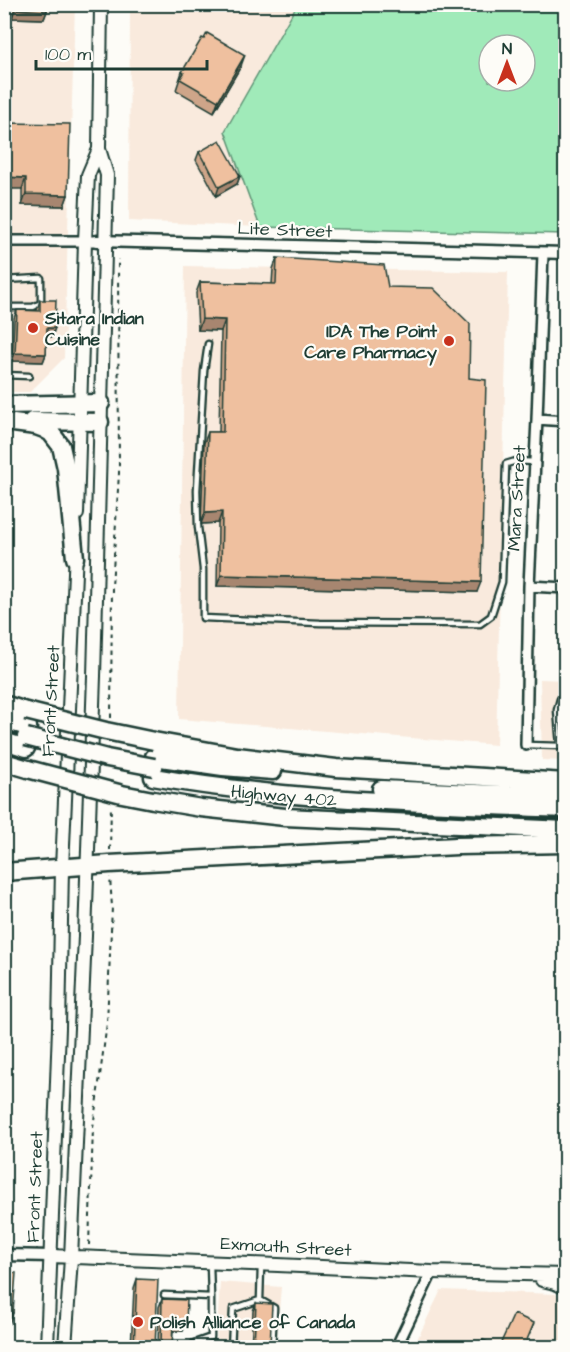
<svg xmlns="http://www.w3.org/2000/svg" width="570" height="1352" viewBox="0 0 570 1352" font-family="'Architects Daughter',sans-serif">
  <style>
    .built { fill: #f9eadd }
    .green { fill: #a0eab9; stroke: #609476; stroke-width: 1.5; fill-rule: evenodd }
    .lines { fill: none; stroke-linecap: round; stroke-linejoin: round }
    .service-casing { stroke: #1f3d34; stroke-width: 9 }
    .minor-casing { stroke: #1f3d34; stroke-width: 14 }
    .tertiary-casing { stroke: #1f3d34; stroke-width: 15 }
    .secondary-casing { stroke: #1f3d34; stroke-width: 16 }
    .motorway-casing { stroke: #1f3d34; stroke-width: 21 }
    .path { stroke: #1f3d34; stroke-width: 2; stroke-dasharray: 4.5 4.5; stroke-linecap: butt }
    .service { stroke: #fdfcf7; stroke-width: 4.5 }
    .minor { stroke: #fdfcf7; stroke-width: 9 }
    .tertiary { stroke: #fdfcf7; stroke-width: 10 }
    .secondary { stroke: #fdfcf7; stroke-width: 12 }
    .motorway { stroke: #fdfcf7; stroke-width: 16 }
    .motorway-bridge-casing { stroke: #1f3d34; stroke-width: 21; stroke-linecap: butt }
    .motorway-bridge { stroke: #fdfcf7; stroke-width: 16 }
    .wall { fill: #cea589; stroke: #1f3d34; stroke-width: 1.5 }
    .shaded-wall { fill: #a7866f; stroke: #1f3d34; stroke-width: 1.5 }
    .building { fill: #efc09f; stroke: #1f3d34; stroke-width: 1.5 }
    .poi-dot { fill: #c8321e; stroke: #fdfcf7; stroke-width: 2 }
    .labels { text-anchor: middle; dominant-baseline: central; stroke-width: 4.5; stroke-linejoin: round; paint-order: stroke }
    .street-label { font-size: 18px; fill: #1f3d34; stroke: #fdfcf7 }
    .poi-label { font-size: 18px; font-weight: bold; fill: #1f3d34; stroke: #fdfcf7; text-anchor: start }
  </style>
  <rect width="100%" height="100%" fill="#fdfcf7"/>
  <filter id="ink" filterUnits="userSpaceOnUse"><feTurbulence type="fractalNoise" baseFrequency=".0167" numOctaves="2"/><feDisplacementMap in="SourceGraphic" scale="12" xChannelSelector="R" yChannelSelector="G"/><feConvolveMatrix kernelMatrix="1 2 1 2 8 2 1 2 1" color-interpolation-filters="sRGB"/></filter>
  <g filter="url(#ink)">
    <path class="built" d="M4,5H75L64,358L30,392H5Z
      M130,5H297L225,131L260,227L129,221Z
      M185,266L508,272L496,745L179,719Z
      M540,679L565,680V761L542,760Z
      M220,1282L281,1287L276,1347L216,1348Z
      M441,1290L556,1294L565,1308V1333L560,1347L413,1348Z"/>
    <path class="green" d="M297,5H565V234L260,227L225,131ZM489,45H525V81H489Z"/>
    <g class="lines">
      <g class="service-casing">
        <path id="service" d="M4,280L41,278V303L33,307H4
          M208,344L204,371L197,490L198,527L203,569V618L320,623L480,624L491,616L502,582L506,464L516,461L535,462
          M4,375L29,376
          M566,696L560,699L557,710L560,746H566
          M526,745L560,746
          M164,1295L211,1297L210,1264
          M260,1300L274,1308L272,1348
          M260,1300L261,1266
          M193,1348L194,1343L211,1337V1297
          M231,1348L233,1309L260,1300"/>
      </g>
      <g class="minor-casing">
        <path id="minor" d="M4,241H97
          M537,419L566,421
          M529,586L566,588
          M526,745L529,586L537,419L543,253
          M396,1348L432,1272"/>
      </g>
      <g class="tertiary-casing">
        <path id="tertiary" d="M97,241L566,253
          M4,1255L51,1256"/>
      </g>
      <g class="secondary-casing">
        <path id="secondary" d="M77,514L85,241L88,175L99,149
          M51,1256L278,1265L432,1272L566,1275
          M542,1280L555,1283L566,1288
          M47,1348L59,1028L62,868L76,550
          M65,1348L71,1258L85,936L94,676L107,175L99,149L101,4"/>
      </g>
      <g class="motorway-casing">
        <path id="motorway" d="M4,405L101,403
          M32,421L100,422
          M6,422L36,426L44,429L51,433L61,446L66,468L75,558
          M4,704L26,711
          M4,720L28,727
          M4,741L26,748
          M154,741L237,756L336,768L566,782
          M154,757L223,767L273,771
          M4,762L28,769
          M153,777C289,801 428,803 566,809
          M381,789L566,797
          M153,800L201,808L285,817L566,830
          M4,872L109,864L457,846L566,844"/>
      </g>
      <path class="path" d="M111,718L112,587L119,473L118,259
        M110,850L111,805
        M89,1245L93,1128L107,1023L112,907L110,877"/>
      <use href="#service" class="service"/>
      <use href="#minor" class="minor"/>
      <use href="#tertiary" class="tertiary"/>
      <use href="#secondary" class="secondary"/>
      <use href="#motorway" class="motorway"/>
      <g class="motorway-bridge-casing">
        <path id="motorway-bridge" d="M26,711L106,731L154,741
          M26,737L107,758L154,767
          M28,769L122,794L153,800"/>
      </g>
      <use href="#motorway-bridge" class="motorway-bridge"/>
    </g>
    <path class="wall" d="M12,4H47V11L44,19L12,18Z
      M241,66L214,112L176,90L182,72Z
      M4,123L68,195L64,206L22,205V189Z
      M199,152L240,176L237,184L216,196L203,171H202L196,160Z
      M277,258L388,287L469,378L477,592L217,586L218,523L201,524L204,443L208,432H219L221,331L198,330L196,293L200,282L272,284L273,269Z
      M40,300L52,337L47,336L46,354L43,362L12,361L14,318L17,310H37Z
      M137,1279L155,1347H131L134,1288Z
      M162,1299L186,1323L183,1331H173L172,1347H158L159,1307Z
      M256,1303L269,1347H251L253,1311Z"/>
    <path class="shaded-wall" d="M15,9L47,11L44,19L12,18Z
      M245,55L241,66L214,112L218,101Z
      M240,176L237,184L216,196L219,187Z
      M4,177L26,178L22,189H4Z
      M26,194L68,195L64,206L22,205Z
      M202,319L225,320L221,331L198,330Z
      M47,328H55L52,337L44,336Z
      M15,353L46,354L43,362L12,361Z
      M222,512L218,523L201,524L205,513Z
      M221,575L481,582L477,592L217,586Z
      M4,1312L13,1313L9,1324H4Z
      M173,1322L186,1323L183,1331H170Z
      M254,1344L270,1345L269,1347H252Z"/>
    <path class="building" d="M15,4H47V11L15,9Z
      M207,33L245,55L218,101L180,79L184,73L182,72L202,38L204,39Z
      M4,123L70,124L68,195L26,194V178L4,177Z
      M220,140L240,176L219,187L206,162L205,163L199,152Z
      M277,258L384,265L388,287L433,288L470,324L469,378L486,380L481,582L221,575L222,512L205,513L208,432H223L225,320L202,319L200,282L276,284Z
      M40,300H56L55,328H47L46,354L15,353L17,310L40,311Z
      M4,1272L16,1273L13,1313L4,1312Z
      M137,1279L158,1280L155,1347H134Z
      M162,1299L187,1300L186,1323L173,1322L172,1347H161Z
      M256,1303L272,1304L270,1345L254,1344Z
      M514,1314L534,1323L524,1347H499Z
      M483,1340L493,1344L492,1347H479Z"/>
  </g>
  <g class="poi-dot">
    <circle cx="33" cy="328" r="6"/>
    <circle cx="449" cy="341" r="6"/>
    <circle cx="138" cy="1322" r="6"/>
  </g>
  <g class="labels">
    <g class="street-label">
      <text transform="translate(285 230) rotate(2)">Lite Street</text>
      <text transform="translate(517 498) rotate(-87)">Mara Street</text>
      <text transform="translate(51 701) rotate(-87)">Front Street</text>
      <text transform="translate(284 796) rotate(5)">Highway 402</text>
      <text transform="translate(35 1187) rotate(-88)">Front Street</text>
      <text transform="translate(286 1247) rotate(3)">Exmouth Street</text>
    </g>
    <g class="poi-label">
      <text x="45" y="318">Sitara Indian<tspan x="45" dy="21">Cuisine</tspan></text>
      <text x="437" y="331" text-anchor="end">IDA The Point<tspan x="437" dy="21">Care Pharmacy</tspan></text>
      <text x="150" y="1322">Polish Alliance of Canada</text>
    </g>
  </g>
  <rect width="570" height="1352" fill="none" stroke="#fdfcf7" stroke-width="24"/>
  <rect x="12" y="12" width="546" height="1328" fill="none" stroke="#1f3d34" stroke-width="2" filter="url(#ink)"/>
  <g transform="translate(507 63)"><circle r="28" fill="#fdfcf7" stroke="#a4b0a9" stroke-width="1.5"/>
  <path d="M0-4.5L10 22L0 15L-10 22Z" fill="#c8321e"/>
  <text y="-9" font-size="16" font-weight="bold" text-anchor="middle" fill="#1f3d34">N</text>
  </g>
  <path d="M36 60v9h171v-9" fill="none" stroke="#1f3d34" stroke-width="3"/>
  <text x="45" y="60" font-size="18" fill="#1f3d34" stroke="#fdfcf7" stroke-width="4.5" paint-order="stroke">100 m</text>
</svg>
